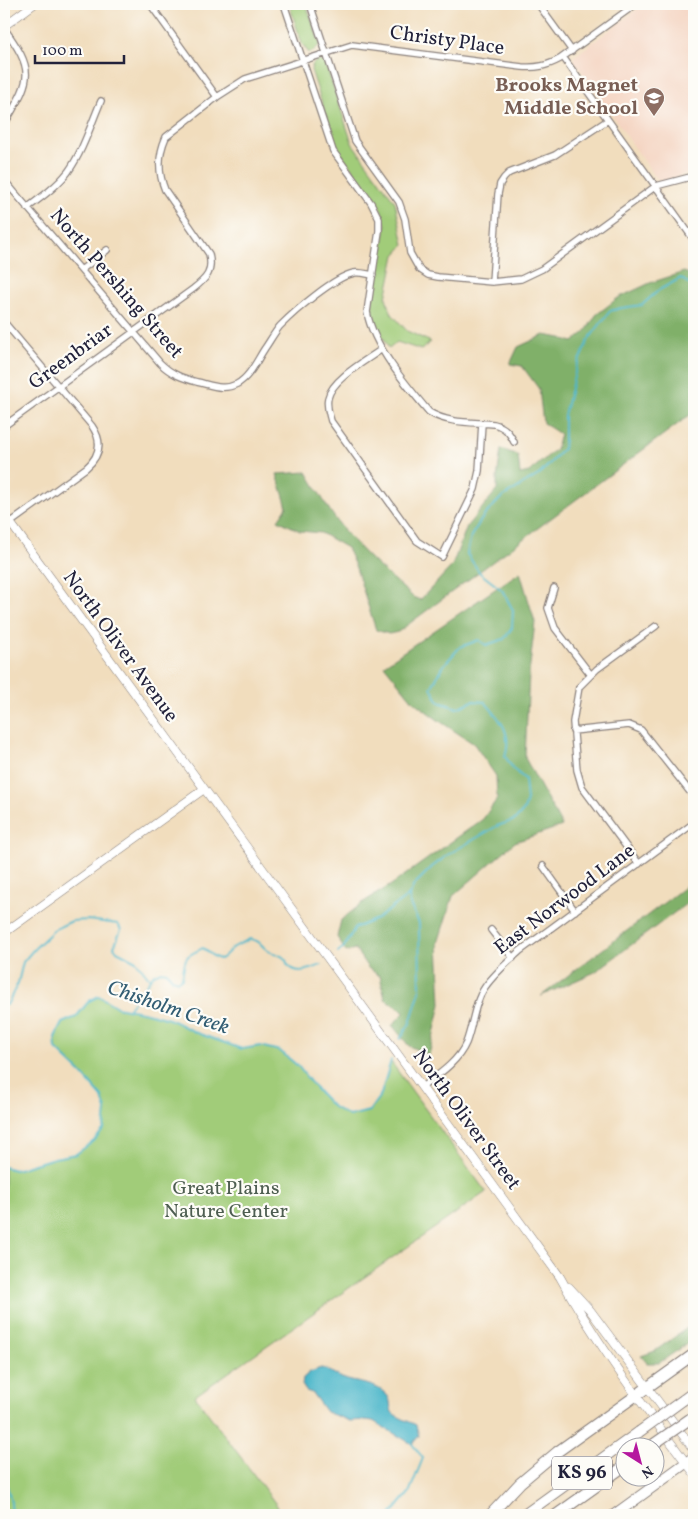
<svg xmlns="http://www.w3.org/2000/svg" width="698" height="1519" viewBox="0 0 698 1519" font-family="Vollkorn,serif">
  <style>
    .built { fill: #f4d3c0 }
    .green { fill: #a1cc79; stroke: #62775a }
    .forest { fill: #80b069; stroke: #516952 }
    .water { fill: #4db7ca; stroke: #386c82 }
    .lines { fill: none; stroke-linecap: round; stroke-linejoin: round }
    .stream { stroke: #4db7ca; stroke-width: 2 }
    .street-casing { stroke: #8a807c; stroke-width: 8 }
    .secondary-casing { stroke: #8a807c; stroke-width: 9 }
    .highway-casing { stroke: #8a807c; stroke-width: 12 }
    .street { stroke: #fff; stroke-width: 5.5 }
    .secondary { stroke: #fff; stroke-width: 8 }
    .highway { stroke: #fff; stroke-width: 10 }
    .highway-bridge-casing { stroke: #8a807c; stroke-width: 12; stroke-linecap: butt }
    .highway-bridge { stroke: #fff; stroke-width: 10 }
    .labels { text-anchor: middle; dominant-baseline: central; stroke-width: 4.5; stroke-linejoin: round; paint-order: stroke }
    .shield { fill: #fdfcf7; stroke: #646373; stroke-width: 1 }
    .shield-label { font-size: 19px; font-weight: bold; fill: #22223b }
    .street-label { font-size: 20px; fill: #22223b; stroke: #fdfcf7 }
    .education-label { font-size: 20px; font-weight: bold; fill: #785e54; stroke: #fdfcf7; text-anchor: end }
    .park-label { font-size: 20px; fill: #4e5e51; stroke: #fdfcf7 }
    .water-label { font-size: 21px; font-style: italic; fill: #335e74; stroke: #fdfcf7 }
  </style>
  <rect width="100%" height="100%" fill="#fdfcf7"/>
  <filter id="ink" filterUnits="userSpaceOnUse"><feTurbulence type="fractalNoise" baseFrequency=".02" numOctaves="2"/><feDisplacementMap in="SourceGraphic" scale="10" xChannelSelector="R" yChannelSelector="G"/><feConvolveMatrix kernelMatrix="1 2 1 2 8 2 1 2 1" color-interpolation-filters="sRGB"/></filter>
  <filter id="wash" filterUnits="userSpaceOnUse"><feTurbulence type="fractalNoise" baseFrequency=".0096" numOctaves="4" result="noise"/><feDisplacementMap in="SourceGraphic" scale="20" xChannelSelector="R" yChannelSelector="G"/><feGaussianBlur stdDeviation="1.12" result="paint"/><feColorMatrix in="noise" values="0 0 0 0 0 0 0 0 0 0 0 0 0 0 0 0 0 1.4 0 .05"/><feComposite in="paint" operator="in"/></filter>
  <g filter="url(#wash)">
    <rect width="100%" height="100%" fill="#f1ddbd"/>
    <path class="built" d="M644,4H694V171L663,181L658,179L654,175L573,59L575,56Z"/>
    <path class="green" d="M289,4H306L320,44L314,51L309,53L302,44Z
      M321,60L324,63L327,68L352,143L395,202L404,245L395,255L386,298L392,314L407,331L431,342L421,350L397,342L389,349L376,325L372,304L386,226L381,209L337,148L311,70C312,64 314,61 321,60Z
      M99,996L117,1007L147,1013L169,1019L197,1033L242,1049L260,1046L280,1051L298,1066L315,1088L333,1107L349,1116L369,1111L381,1094L391,1062L486,1192L195,1396L284,1515H4V1167L16,1170L54,1158L76,1154L94,1141L104,1129L106,1110L102,1097L82,1074L56,1049L55,1037L62,1023L76,1017L89,1001Z"/>
    <path class="forest" d="M684,272L694,276V412L398,632L389,634L376,630L356,568L347,548L321,533L300,531L278,520L287,507L277,474L307,472C320,494 332,517 349,536C368,559 391,577 413,597L420,600L452,566L467,526L497,490V478L501,449L518,455L520,474L529,472L556,449L560,434L543,423L539,389L522,366L510,364L518,347L544,335L561,338L573,342L586,331L596,315L618,298L650,283Z
      M520,572L535,622L529,674L525,758L562,826L515,842L453,896L438,943L441,1004L429,1055L409,1046L392,1025L405,1012L385,999L380,976L368,968L355,949L346,952L337,937L341,920L365,901L391,885L483,819L497,799L496,776L474,744L438,720L414,702L384,665Z
      M694,880V898L595,972L541,996Z
      M694,1323V1339L659,1363H647L641,1356L655,1351Z"/>
    <path class="water" d="M321,1368C331,1370 333,1374 342,1378C356,1384 374,1382 386,1394C392,1400 389,1405 392,1412C394,1416 411,1422 416,1425L419,1436L412,1444L373,1421L366,1420L350,1421L326,1412L312,1393L306,1391L302,1385L303,1378L310,1372Z"/>
    <g class="lines">
      <path class="stream" d="M338,952L344,947L355,928L377,919L408,896
        M4,1005H7L18,983L23,962L34,949L55,929L72,921L88,920L118,924L121,930L114,947L117,951L136,961L150,979
        M128,1009L154,974L161,971L167,972L173,979L178,981L182,978C186,956 182,958 203,948L214,957L220,959C226,956 229,950 234,947C239,944 244,942 250,939C260,941 259,943 266,949C270,954 279,953 284,958C288,961 285,961 288,965C297,976 310,969 321,965
        M400,1039L410,1023L420,991L419,923L410,904L409,895L414,885L432,867L449,854L497,826L515,820L524,810L527,800L525,779L513,769L505,756C513,733 500,719 485,702L473,701L457,708L439,702L431,688L444,665L460,647L479,640L486,645L504,639L512,628L513,610L502,590L480,573L467,554L471,536L483,517L501,498L540,474L564,448V415L577,365L589,339L610,311L621,308L642,305L659,290L681,278L694,288
        M4,1167L15,1170L54,1158L76,1154L94,1141L104,1129L106,1110L102,1097L82,1074L56,1049L55,1037L62,1023L76,1017L89,1001L99,996L117,1007L147,1013L169,1019L197,1033L242,1049L260,1046L280,1051L298,1066L315,1088L333,1107L349,1116L369,1111L381,1094L391,1060
        M4,1480C9,1491 13,1503 11,1515
        M391,1515L409,1493L423,1458L412,1444"/>
    </g>
  </g>
  <g filter="url(#ink)">
    <g class="lines">
      <g class="street-casing">
        <path id="street" d="M150,4L217,97
          M284,4L333,151L371,203L379,219V231L367,312C373,346 407,386 429,412C448,424 473,422 494,424C505,427 509,432 514,442
          M310,4L355,141L399,202L405,219L410,253L419,269L428,275L438,277L492,282L521,279L542,269L656,186L694,176
          M538,4L572,51
          M4,28C37,74 30,79 4,125
          M563,57L694,240
          M4,180L160,363C171,374 182,378 197,382C211,385 223,391 237,384C250,377 257,360 265,348C270,341 274,333 280,326C295,311 334,277 354,273C360,272 367,274 373,275
          M27,208C42,197 57,186 68,172C83,151 91,124 101,101
          M81,270L107,250
          M492,282L498,194L500,184L504,178L509,173L555,155L608,120
          M4,322L92,426C103,442 100,456 86,468L10,523
          M382,349C367,360 332,379 328,398C326,406 329,413 331,421L417,541L442,557L475,489L479,471L482,423
          M4,426L193,289C207,278 213,272 209,254L165,190C158,173 158,155 166,137L217,97L245,79L352,45L522,67C537,68 547,66 560,59L636,4
          M554,588L548,608L555,628L591,675
          M573,731L629,725L641,730L694,797
          M639,864L582,787L577,770L573,722L579,687L597,669L656,626
          M543,866L575,911
          M491,930L513,958
          M422,1087C438,1075 458,1062 466,1043C473,1025 474,1003 485,987C495,973 508,962 520,951L694,823"/>
      </g>
      <g class="secondary-casing">
        <path id="secondary" d="M4,26L34,4
          M4,514L560,1277C598,1346 646,1410 694,1473
          M4,933L204,789
          M569,1287L590,1310L694,1450"/>
      </g>
      <g class="highway-casing">
        <path id="highway" d="M683,1400L694,1392
          M490,1515L520,1483L557,1452L694,1354
          M524,1515L639,1432
          M556,1515L626,1465
          M614,1515L694,1457"/>
      </g>
      <use href="#street" class="street"/>
      <use href="#secondary" class="secondary"/>
      <use href="#highway" class="highway"/>
      <g class="highway-bridge-casing">
        <path id="highway-bridge" d="M639,1432L683,1400
          M651,1446L694,1416"/>
      </g>
      <use href="#highway-bridge" class="highway-bridge"/>
    </g>
  </g>
  <defs>
    <g id="school-pin" transform="scale(1.125)"><path d="M0 17L-7.5 6A9.5 9.5 0 1 1 7.5 6Z" fill="#8d6e63" stroke="#fdfcf7"/><path d="M0-5L7-2L0 1L-7-2ZM-4 1L0 2.5L4 1V4Q0 6-4 4Z" fill="#fff"/></g>
  </defs>
  <g fill-rule="evenodd">
    <use href="#school-pin" x="654" y="98"/>
  </g>
  <g class="labels">
    <rect class="shield" x="552" y="1456.5" width="60" height="33" rx="4"/>
    <g class="shield-label">
      <text x="582" y="1473">KS 96</text>
    </g>
    <g class="street-label">
      <text transform="translate(447 41) rotate(8)">Christy Place</text>
      <text transform="translate(116 284) rotate(49)">North Pershing Street</text>
      <text transform="translate(71 357) rotate(-36)">Greenbriar</text>
      <text transform="translate(120 647) rotate(54)">North Oliver Avenue</text>
      <text transform="translate(565 900) rotate(-37)">East Norwood Lane</text>
      <text transform="translate(466 1120) rotate(54)">North Oliver Street</text>
    </g>
    <g class="education-label">
      <text x="638" y="86">Brooks Magnet<tspan x="638" dy="23">Middle School</tspan></text>
    </g>
    <g class="park-label">
      <text x="226" y="1189">Great Plains<tspan x="226" dy="23">Nature Center</tspan></text>
    </g>
    <g class="water-label">
      <text transform="translate(168 1008) rotate(19)">Chisholm Creek</text>
    </g>
  </g>
  <rect width="698" height="1519" fill="none" stroke="#fdfcf7" stroke-width="20"/>
  <g transform="translate(640 1462) rotate(144)"><circle r="24" fill="#fdfcf7" stroke="#a5a5ac"/>
  <path d="M0-4L9 19L0 12L-9 19Z" fill="#b5179e"/>
  <text y="-8" font-size="14" font-weight="bold" text-anchor="middle" fill="#22223b">N</text>
  </g>
  <path d="M35 55v8h89v-8" fill="none" stroke="#22223b" stroke-width="2.5"/>
  <text x="42" y="55" font-size="15" fill="#22223b" stroke="#fdfcf7" stroke-width="4" paint-order="stroke">100 m</text>
</svg>
